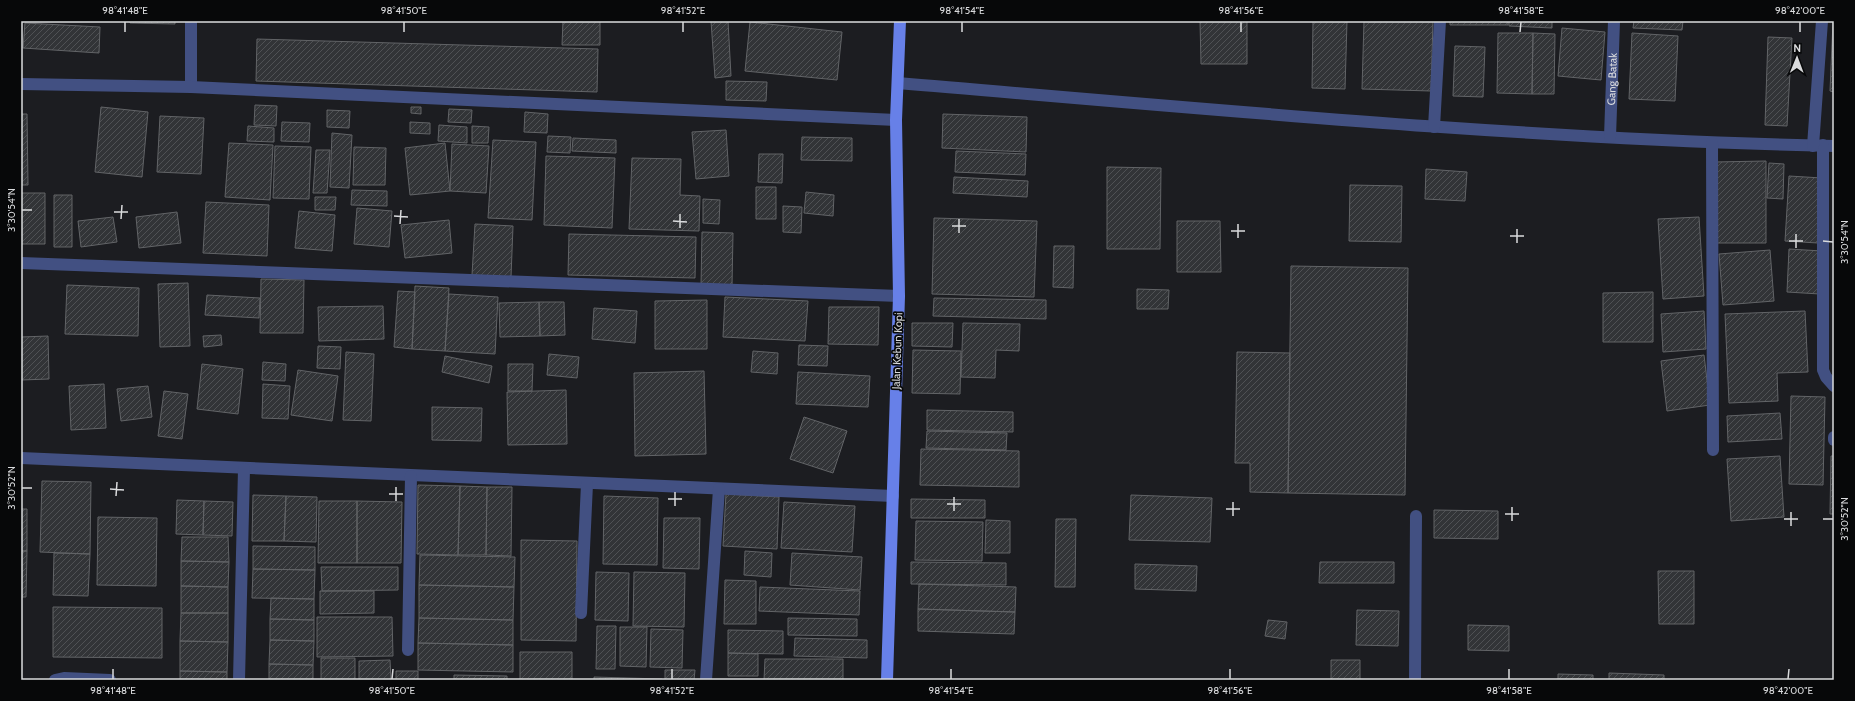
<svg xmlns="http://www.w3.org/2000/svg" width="1855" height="701" viewBox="0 0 1855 701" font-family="Cabin,sans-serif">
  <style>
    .building { fill: url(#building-hatch); stroke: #626467 }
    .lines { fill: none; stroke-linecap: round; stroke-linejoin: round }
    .street { stroke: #425082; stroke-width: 12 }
    .primary { stroke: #6780e8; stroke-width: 12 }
    .ticks { fill: none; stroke: #dadbdd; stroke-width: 1.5 }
    .labels { text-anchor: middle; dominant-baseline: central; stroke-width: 3.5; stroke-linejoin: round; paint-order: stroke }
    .street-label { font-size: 11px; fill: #dadbdd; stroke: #070809 }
    .neatline { fill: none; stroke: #dadbdd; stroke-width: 1.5 }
    .ticks-label { font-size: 10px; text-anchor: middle; fill: #dadbdd }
  </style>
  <defs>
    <pattern id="building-hatch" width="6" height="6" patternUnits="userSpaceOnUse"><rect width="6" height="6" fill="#323437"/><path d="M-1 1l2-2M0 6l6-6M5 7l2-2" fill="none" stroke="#4f5154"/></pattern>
  </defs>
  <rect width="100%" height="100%" fill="#1c1d21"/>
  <path class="building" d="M130,21H175V24L130,23Z
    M563,21H600V45H562Z
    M711,21H728L731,76L715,78Z
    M1200,21H1247V64H1201Z
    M1313,21H1347L1345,89L1312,88Z
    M1364,21H1433L1431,91L1362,89Z
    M1450,21H1508V25H1450Z
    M1509,21H1552V28L1509,26Z
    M1634,21H1683L1682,30L1633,28Z
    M1833,21H1834V92L1830,91Z
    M750,22L842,32L837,80L745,71Z
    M25,23L100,27L99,53L23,48Z
    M1562,28L1605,32L1601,80L1558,76Z
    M1498,33H1533L1532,94L1497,93Z
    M1533,33L1555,34L1554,94H1532Z
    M1632,33L1678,36L1675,101L1629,99Z
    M1768,37L1792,38L1787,126L1765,125Z
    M257,39L598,49L597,92L256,81Z
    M1455,46L1485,47L1483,97L1453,96Z
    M726,81L767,82L766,101L726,100Z
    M255,105L277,106L276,126L254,125Z
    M101,107L148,112L142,177L95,172Z
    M411,107H421V114L411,113Z
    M449,109L472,110L471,123L448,122Z
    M327,110L350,111L349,128L327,127Z
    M525,112L548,114L547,133L524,132Z
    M21,114H27L28,185H21Z
    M943,114L1027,117L1026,152L942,148Z
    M160,116L204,118L201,174L157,172Z
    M282,122L310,123L309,142L281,141Z
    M410,122L430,123V134L410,133Z
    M439,125L467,127V143L438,141Z
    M248,126L274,128V142L247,141Z
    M472,126L489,127L488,143H472Z
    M726,130L729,176L696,179L692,132Z
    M332,133L352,135L349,188L330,187Z
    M548,136L571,137L570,153L547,152Z
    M802,137L852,138V161L801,160Z
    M573,138L616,140V153L572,151Z
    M493,140L536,142L532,220L488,218Z
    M229,143L273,145L270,200L225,197Z
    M445,143L450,191L410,195L405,148Z
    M452,144L489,146L486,193L450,191Z
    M275,146L311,147L309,199L273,198Z
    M354,147L386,148L385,185H353Z
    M316,150H330L327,193H313Z
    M956,151L1026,154L1025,175L955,172Z
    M759,154H783L782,183L758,182Z
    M546,156L615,158L612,228L544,225Z
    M632,158L681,159L680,195L700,196L699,231L629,229Z
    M1766,161V243H1715L1714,162Z
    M1769,163L1784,164L1783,199L1767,198Z
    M1107,167L1161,168L1160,249H1107Z
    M1426,169L1467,172L1465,201L1425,199Z
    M1789,176L1822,178L1818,243L1785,241Z
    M954,177L1028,181L1027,197L953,193Z
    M1350,185L1402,186L1401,242L1349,241Z
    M756,187H776V219H756Z
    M352,190L387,191V206L351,205Z
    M806,192L834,195L833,216L804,213Z
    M21,193H45V244H21Z
    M54,195H72V247H54Z
    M315,197H336L335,210H315Z
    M703,199L720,200L719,224L703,223Z
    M206,202L269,205L267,256L203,253Z
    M783,206L802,207L801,233L783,232Z
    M357,208L392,211L389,247L354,244Z
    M299,211L335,215L332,251L295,248Z
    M177,212L181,243L139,248L136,217Z
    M113,217L117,242L81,247L78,221Z
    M1699,217L1704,296L1663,299L1658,219Z
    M934,218L1037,221L1034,297L932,294Z
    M449,220L452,253L405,258L401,225Z
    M1177,221H1220L1221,272H1177Z
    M475,224L513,226L511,277L472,275Z
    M702,232L733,233L732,286H701Z
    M569,234L696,237L695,278L568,275Z
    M1054,246H1074L1073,288L1053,287Z
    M1789,249L1822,251L1820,294L1787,292Z
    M1770,250L1774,301L1723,305L1719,254Z
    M1291,266L1408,268L1405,495L1288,493Z
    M261,279L304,280L303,333H260Z
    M188,283L190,346L160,347L158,284Z
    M67,285L139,288L138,336L65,334Z
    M415,286L449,288L445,351L412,349Z
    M1137,289L1169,290L1168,309H1137Z
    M398,291L415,292L412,349L394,347Z
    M1653,292V342H1603V293Z
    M449,294L498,297L495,354L445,351Z
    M207,295L260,298L259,318L205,315Z
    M725,297L808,301L805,341L723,337Z
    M934,298L1046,300V319L933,316Z
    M707,300V349H655V301Z
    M539,302L540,336L500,337L499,303Z
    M539,302H564L565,335L540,336Z
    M383,306L384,339L319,341L318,307Z
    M829,307H879L878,345L828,344Z
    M594,308L637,311L635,343L592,339Z
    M1704,311L1706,349L1663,352L1661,314Z
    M1805,311L1808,372L1777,373L1778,401L1729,403L1725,314Z
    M912,323H953L952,347L912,346Z
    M963,323L1020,324L1019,351L996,350L995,378L961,377Z
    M221,335L222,345L204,347L203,336Z
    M48,336L49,379L21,380V337Z
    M799,345L828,346L827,366L798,365Z
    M318,346L341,347L340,369L317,368Z
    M913,350L961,351L960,394L912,393Z
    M753,351L778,353L777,374L751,372Z
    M346,352L374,354L371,421L343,420Z
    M1237,352L1290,353L1288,493L1250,492V463H1235Z
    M549,354L579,357L577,378L547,375Z
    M1704,355L1710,405L1667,411L1661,361Z
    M445,356L492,366L489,383L442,372Z
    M263,362L286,364L285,381L262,380Z
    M202,364L243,369L238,414L197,409Z
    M508,364H533L532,391H508Z
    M298,370L338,376L332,421L291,415Z
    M704,371L706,454L635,456L634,373Z
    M798,372L870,376L868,407L796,404Z
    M104,384L106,428L71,430L69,386Z
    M263,384L290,386L288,419L262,418Z
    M148,386L152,417L121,421L117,389Z
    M566,390L567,444L508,445L507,392Z
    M164,391L188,394L182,439L158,436Z
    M1791,396L1825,397L1823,485L1789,484Z
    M432,407L482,408L481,441L432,440Z
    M927,410L1013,412V432L927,430Z
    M1780,413L1782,439L1728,442L1727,416Z
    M804,417L847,431L833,473L790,459Z
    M927,431L1007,433L1006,450L926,448Z
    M921,449L1019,451V487L920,485Z
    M1780,456L1784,517L1731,521L1727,459Z
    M1831,456H1834V514H1830Z
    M42,481L91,482L90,554L40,552Z
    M418,485L460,486L458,555L417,554Z
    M460,486L487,487L486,555H458Z
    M487,487H512L511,556L486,555Z
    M726,494L779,497L777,549L723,546Z
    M253,495L286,496L284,541H252Z
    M1131,495L1212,498L1210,542L1129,540Z
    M286,496L317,497L316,542L284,541Z
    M604,496L658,498L657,565L603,564Z
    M911,499L985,500V518H911Z
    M177,500L204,501L203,535L176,534Z
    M204,501L233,502L232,536L203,535Z
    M319,501H357V563H318Z
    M357,501L402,502L401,563H357Z
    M784,502L855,506L852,552L781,548Z
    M21,509H27V551H21Z
    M1434,510L1498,511V539L1434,538Z
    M98,517L157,518L156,586L97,585Z
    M664,518H700L699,569L663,568Z
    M1056,519H1076L1075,587H1055Z
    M986,520L1010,521V553H985Z
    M916,521L983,522L982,561L915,560Z
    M182,537H228L229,562L181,561Z
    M521,540L577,541L576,641L521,640Z
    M253,546L315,547V570L253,569Z
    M21,551H27L26,597H21Z
    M745,551L772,553L771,577L744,575Z
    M54,553L90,554L88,596L53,595Z
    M792,553L862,557L860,590L790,585Z
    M420,555L515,557L514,587L419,585Z
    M181,561L229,562L228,587L181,586Z
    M911,562L1006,563V585L911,584Z
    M1320,562H1394V583H1319Z
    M1135,564L1197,566L1196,591L1135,589Z
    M321,567H398V590L322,591Z
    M253,569L315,570L314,599L252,598Z
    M1658,571H1694V624H1659Z
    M596,572L629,573L628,621L595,620Z
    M634,572L685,573L684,627L633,626Z
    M725,580L756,581V624H724Z
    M919,584L1016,587L1015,612L918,609Z
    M419,585L514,587L513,620L419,618Z
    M181,586L228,587V613H181Z
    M760,587L860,591L859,615L759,611Z
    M320,591H374V613L320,614Z
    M271,598L314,599V620L270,619Z
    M53,607L162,608V658L53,657Z
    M918,609L1015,612L1014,634L918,631Z
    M1357,610L1399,611L1398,646L1356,645Z
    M181,613H228V642L180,641Z
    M317,617H392L393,656L317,657Z
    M419,618L513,620V645L418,643Z
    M788,618L857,619V636L788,635Z
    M270,619L314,620V641L270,640Z
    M1268,620L1287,622L1285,639L1265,636Z
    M1468,625L1509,626V651L1468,650Z
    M597,626H616L615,669H596Z
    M620,627H647L646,667L620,666Z
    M651,629L683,630L682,668L650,667Z
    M728,630L783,631V654L728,653Z
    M795,638L867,640V658L794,656Z
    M270,640L314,641L313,665L269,664Z
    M180,641L228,642L227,672L180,671Z
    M418,643L513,645V672L418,670Z
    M520,652H572V680H520Z
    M728,653L758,654V676H728Z
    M321,658H355V680H321Z
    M765,659H843V680H764Z
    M390,660L391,680H359V661Z
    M1331,660H1360V680H1331Z
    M269,664L313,665V680H269Z
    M665,670H695L694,680H665Z
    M180,671L227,672V680H180Z
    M396,671H418V680H396Z
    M1609,673L1664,675V680H1609Z
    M1558,674L1593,675V680H1558Z
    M454,675L507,676V680H454Z
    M594,677L662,679V680H594Z"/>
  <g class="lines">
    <g class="street">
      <path d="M191,21V87"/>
      <path d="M898,83C1209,109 1521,139 1834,146"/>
      <path d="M21,84L191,87L896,120"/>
      <path d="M1434,127L1440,21"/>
      <path id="s1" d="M1610,137L1614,21"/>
      <path d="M1712,143L1713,450"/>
      <path d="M1823,145V370L1826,377L1834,386"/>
      <path d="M1813,146L1822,21"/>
      <path d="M21,263L899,296"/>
      <path d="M1834,440V437"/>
      <path d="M21,458L893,496"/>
      <path d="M581,613L587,484"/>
      <path d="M408,650L411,476"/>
      <path d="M55,680L64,678L110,680"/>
      <path d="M239,680L244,469"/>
      <path d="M706,680L719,489"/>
      <path d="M1415,680L1416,516"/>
    </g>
    <path class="primary" d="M887,680L899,296L896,120L900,21"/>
  </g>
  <path class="ticks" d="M125,32V22M404,32V22M683,32V22M962,32V22M1241,32V22M1520,32L1521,22M1800,32V22M22,210H32M114,212H128M394,216L408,217M121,219L122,205M673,221L687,222M400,224L401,210M952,226H966M680,228V214M1231,231H1245M959,233V219M1510,236H1524M1238,238V224M1789,241H1803M1823,241L1833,242M1517,243V229M1796,248V234M22,488H32M110,489L124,490M389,494H403M116,496L117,482M668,499H682M396,501V487M947,504H961M675,506V492M1226,509H1240M954,511V497M1505,514H1519M1233,516V502M1784,519H1798M1823,519H1833M1512,521V507M1791,526V512M113,679V669M392,679L393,669M672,679V669M951,679V669M1230,679V669M1509,679V669M1788,679L1789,669"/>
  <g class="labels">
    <g class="street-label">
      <text stroke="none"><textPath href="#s1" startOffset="58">Gang Batak</textPath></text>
      <text transform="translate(897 351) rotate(-88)">Jalan Kebun Kopi</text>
    </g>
  </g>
  <rect width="1855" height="701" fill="none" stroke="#070809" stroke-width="44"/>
  <g transform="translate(1797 58) rotate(1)" stroke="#070809" stroke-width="3" paint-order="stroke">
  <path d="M0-3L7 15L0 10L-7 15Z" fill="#dadbdd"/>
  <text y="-6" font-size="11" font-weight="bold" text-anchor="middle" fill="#dadbdd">N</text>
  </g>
  <rect x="22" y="22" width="1811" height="657" class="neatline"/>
  <g class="ticks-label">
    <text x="125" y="14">98°41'48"E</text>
    <text x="404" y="14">98°41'50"E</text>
    <text x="683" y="14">98°41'52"E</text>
    <text x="962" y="14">98°41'54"E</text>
    <text x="1241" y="14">98°41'56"E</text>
    <text x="1521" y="14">98°41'58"E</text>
    <text x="1800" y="14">98°42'00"E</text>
    <text transform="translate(11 210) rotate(-90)" y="4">3°30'54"N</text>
    <text transform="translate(1844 242) rotate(-90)" y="4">3°30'54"N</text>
    <text transform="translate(11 488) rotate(-90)" y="4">3°30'52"N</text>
    <text transform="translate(1844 519) rotate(-90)" y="4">3°30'52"N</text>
    <text x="113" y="694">98°41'48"E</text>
    <text x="392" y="694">98°41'50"E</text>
    <text x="672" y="694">98°41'52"E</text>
    <text x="951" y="694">98°41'54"E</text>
    <text x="1230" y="694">98°41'56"E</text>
    <text x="1509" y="694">98°41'58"E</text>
    <text x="1788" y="694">98°42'00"E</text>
  </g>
</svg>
